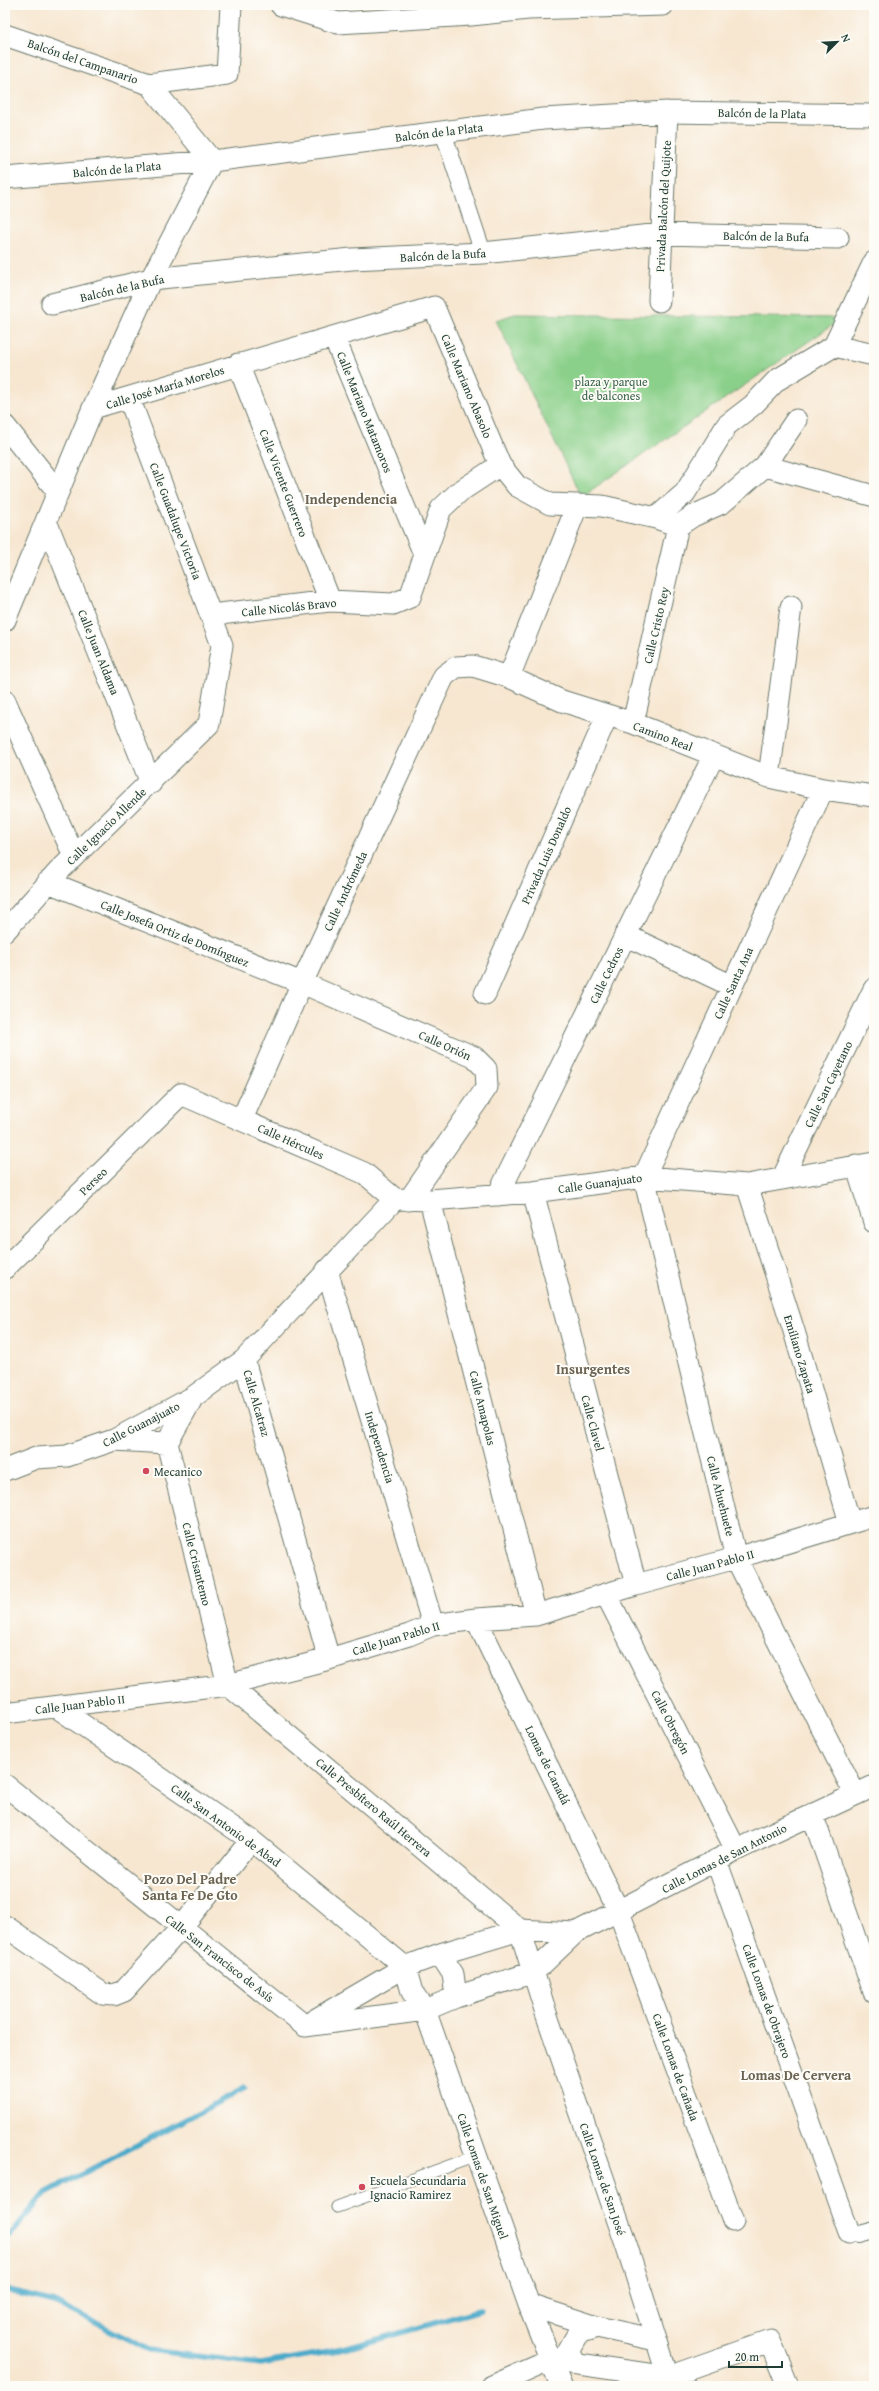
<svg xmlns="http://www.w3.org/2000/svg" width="879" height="2391" viewBox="0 0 879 2391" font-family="'Gentium Book Plus',serif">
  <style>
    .park { fill: #8bd08a; stroke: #55865f }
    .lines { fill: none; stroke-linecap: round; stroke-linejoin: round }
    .stream { stroke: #4baaca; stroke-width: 5.5 }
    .service-casing { stroke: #6b786b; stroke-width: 13 }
    .pedestrian-casing { stroke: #6b786b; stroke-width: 18 }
    .minor-casing { stroke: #6b786b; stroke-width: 23 }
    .service { stroke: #fff; stroke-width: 11 }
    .pedestrian { stroke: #fff; stroke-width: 16 }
    .minor { stroke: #fff; stroke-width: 21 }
    .poi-dot { fill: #d1495b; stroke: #fdfcf7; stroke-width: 1.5 }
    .labels { text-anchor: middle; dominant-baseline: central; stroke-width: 4; stroke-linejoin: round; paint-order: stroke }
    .street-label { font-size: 12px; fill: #1f3d34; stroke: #fdfcf7 }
    .park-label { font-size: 12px; fill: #3a624a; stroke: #fdfcf7 }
    .poi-label { font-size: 12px; fill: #1f3d34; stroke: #fdfcf7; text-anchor: start }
    .quarter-label { font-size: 14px; font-weight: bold; fill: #6b6352; stroke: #fdfcf7 }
  </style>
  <rect width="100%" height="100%" fill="#fdfcf7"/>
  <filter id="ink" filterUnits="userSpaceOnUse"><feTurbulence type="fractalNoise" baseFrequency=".025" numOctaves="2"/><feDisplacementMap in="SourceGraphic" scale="8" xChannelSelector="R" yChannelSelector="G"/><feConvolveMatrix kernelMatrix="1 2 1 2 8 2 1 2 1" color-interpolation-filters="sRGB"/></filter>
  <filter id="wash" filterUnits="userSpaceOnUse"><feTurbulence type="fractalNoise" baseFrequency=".012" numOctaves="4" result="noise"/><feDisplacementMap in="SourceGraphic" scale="16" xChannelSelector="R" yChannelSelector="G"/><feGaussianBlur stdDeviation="0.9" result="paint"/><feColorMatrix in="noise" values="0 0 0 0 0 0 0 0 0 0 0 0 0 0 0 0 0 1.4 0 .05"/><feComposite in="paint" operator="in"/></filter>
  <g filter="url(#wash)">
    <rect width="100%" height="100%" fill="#f7e7d1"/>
    <path class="park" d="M515,314L843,318L581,497L496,320Z"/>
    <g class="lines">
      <path class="stream" d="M5,2241L44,2194L245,2088
        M5,2290L55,2302L149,2350L261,2364L344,2349L480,2310"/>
    </g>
  </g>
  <g filter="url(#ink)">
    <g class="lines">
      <g class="service-casing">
        <path id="service" d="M337,2207L476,2156"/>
      </g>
      <g class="pedestrian-casing">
        <path id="pedestrian" d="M443,132L483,253
          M849,2232L859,2234L874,2230"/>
      </g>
      <g class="minor-casing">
        <path id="minor" d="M281,5L338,23L471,15L528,9L663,5
          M5,35L149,84L212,161L151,279L93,408L5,620
          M149,84L227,74L231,5
          M5,178L212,161L543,119L667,112L874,115
          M659,301L667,112
          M52,304L151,279L352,259L483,253L661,234L838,238
          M334,337L424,554
          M834,346L874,355
          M238,364L330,601
          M93,408L434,307L500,465L517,486L550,504L602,506L656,518L678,526
          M5,426L58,492
          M765,466L796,420
          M656,518L685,493L727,425L753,405L777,380L834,346L874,262
          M46,521L151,783
          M678,526L693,516L722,503L765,466L874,496
          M211,615L330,601L393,604L410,597L441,509L459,492L500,465
          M509,677L577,506
          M5,701L74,856
          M633,723L678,526
          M769,777L791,607
          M823,789L644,1177L736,1558L855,1794
          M48,882L302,983L474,1057L486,1069L487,1087L409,1200
          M5,931L58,872L209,724L222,645L129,398
          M625,935L732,986
          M485,994L607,716
          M242,1119L302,983L444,676L456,667L473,666L509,677L562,701L633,723L769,777L823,789L874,796
          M856,1165L874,1222
          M782,1179L874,989
          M747,1185L794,1331L850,1523
          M533,1192L636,1585
          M498,1195L714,755
          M398,1199L430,1200L533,1192L644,1177L747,1185L874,1163
          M430,1200L536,1615
          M5,1268L181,1094L364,1173L395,1199
          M327,1270L433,1625
          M244,1360L329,1659
          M193,1397L167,1443L228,1685L520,1930L546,2013L627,2247L671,2386
          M114,1440L167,1443
          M5,1470L36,1458L67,1456L114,1440L193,1397L244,1360L395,1199
          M606,1594L736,1850
          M476,1619L619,1912L733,2221
          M58,1708L251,1840L405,1967L412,1992L425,2010L529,2305L561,2386
          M5,1713L228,1685L329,1659L409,1635L433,1625L476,1619L536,1615L636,1585L736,1558L874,1516
          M5,1785L305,2026
          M812,1814L874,1992
          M716,1860L849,2232
          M5,1926L103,1994L114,1995L124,1991L181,1928L251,1840
          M440,1954L453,1974L456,1997
          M313,2021L405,1967L440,1954L520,1930L575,1933
          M305,2026L425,2010L456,1997L534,1972L575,1933L736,1850L874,1786
          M529,2305L597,2327L656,2340
          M575,2363L568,2351L578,2333L597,2327
          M492,2386L551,2360L668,2377L770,2341L788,2386"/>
      </g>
      <use href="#service" class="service"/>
      <use href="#pedestrian" class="pedestrian"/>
      <use href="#minor" class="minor"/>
    </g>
  </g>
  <g class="poi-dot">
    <circle cx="146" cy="1471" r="4"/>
    <circle cx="362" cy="2187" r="4"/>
  </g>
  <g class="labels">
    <g class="street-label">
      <text transform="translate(83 61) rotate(19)">Balcón del Campanario</text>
      <text transform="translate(762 113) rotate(1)">Balcón de la Plata</text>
      <text transform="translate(439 132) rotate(-7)">Balcón de la Plata</text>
      <text transform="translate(117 169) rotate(-5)">Balcón de la Plata</text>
      <text transform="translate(663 206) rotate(-87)">Privada Balcón del Quijote</text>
      <text transform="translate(766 236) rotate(1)">Balcón de la Bufa</text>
      <text transform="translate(443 255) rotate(-3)">Balcón de la Bufa</text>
      <text transform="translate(122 288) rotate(-13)">Balcón de la Bufa</text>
      <text transform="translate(467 386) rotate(67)">Calle Mariano Abasolo</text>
      <text transform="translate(165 387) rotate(-17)">Calle José María Morelos</text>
      <text transform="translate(365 412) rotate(68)">Calle Mariano Matamoros</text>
      <text transform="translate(284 483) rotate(69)">Calle Vicente Guerrero</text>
      <text transform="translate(176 521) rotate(69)">Calle Guadalupe Victoria</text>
      <text transform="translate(289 607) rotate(-6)">Calle Nicolás Bravo</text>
      <text transform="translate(656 625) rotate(-77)">Calle Cristo Rey</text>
      <text transform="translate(99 652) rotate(68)">Calle Juan Aldama</text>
      <text transform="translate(663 736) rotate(21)">Camino Real</text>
      <text transform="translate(106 826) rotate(-44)">Calle Ignacio Allende</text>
      <text transform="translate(546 855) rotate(-66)">Privada Luis Donaldo</text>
      <text transform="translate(345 891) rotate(-65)">Calle Andrómeda</text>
      <text transform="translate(175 933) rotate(22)">Calle Josefa Ortiz de Domínguez</text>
      <text transform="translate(606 975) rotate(-64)">Calle Cedros</text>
      <text transform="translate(733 983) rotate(-65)">Calle Santa Ana</text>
      <text transform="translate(445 1045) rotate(24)">Calle Orión</text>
      <text transform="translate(828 1084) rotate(-64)">Calle San Cayetano</text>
      <text transform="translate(291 1141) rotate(24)">Calle Hércules</text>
      <text transform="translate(93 1181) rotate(-45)">Perseo</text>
      <text transform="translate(600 1183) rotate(-8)">Calle Guanajuato</text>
      <text transform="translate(800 1354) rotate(73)">Emiliano Zapata</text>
      <text transform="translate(257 1403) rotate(74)">Calle Alcatraz</text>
      <text transform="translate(483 1408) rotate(76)">Calle Amapolas</text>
      <text transform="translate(593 1423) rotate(75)">Calle Clavel</text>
      <text transform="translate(141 1424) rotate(-27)">Calle Guanajuato</text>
      <text transform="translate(380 1447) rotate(73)">Independencia</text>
      <text transform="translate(721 1496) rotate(76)">Calle Ahuehuete</text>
      <text transform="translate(197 1564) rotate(76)">Calle Crisantemo</text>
      <text transform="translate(710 1565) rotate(-15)">Calle Juan Pablo II</text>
      <text transform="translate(396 1638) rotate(-17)">Calle Juan Pablo II</text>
      <text transform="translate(80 1704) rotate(-7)">Calle Juan Pablo II</text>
      <text transform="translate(671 1722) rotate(63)">Calle Obregón</text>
      <text transform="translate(548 1765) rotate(64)">Lomas de Canadá</text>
      <text transform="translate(374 1807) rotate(40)">Calle Presbítero Raúl Herrera</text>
      <text transform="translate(226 1825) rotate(36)">Calle San Antonio de Abad</text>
      <text transform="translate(724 1858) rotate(-27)">Calle Lomas de San Antonio</text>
      <text transform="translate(220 1958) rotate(38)">Calle San Francisco de Asís</text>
      <text transform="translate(767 2001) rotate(70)">Calle Lomas de Obrajero</text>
      <text transform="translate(676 2067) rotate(70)">Calle Lomas de Cañada</text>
      <text transform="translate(483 2176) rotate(71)">Calle Lomas de San Miguel</text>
      <text transform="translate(603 2179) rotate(71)">Calle Lomas de San José</text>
    </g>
    <g class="park-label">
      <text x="611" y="381">plaza y parque<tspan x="611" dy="14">de balcones</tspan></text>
    </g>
    <g class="poi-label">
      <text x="154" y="1471">Mecanico</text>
      <text x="370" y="2180">Escuela Secundaria<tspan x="370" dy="14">Ignacio Ramirez</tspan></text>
    </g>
    <g class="quarter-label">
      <text x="351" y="499">Independencia</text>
      <text x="593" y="1369">Insurgentes</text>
      <text x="190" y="1879">Pozo Del Padre<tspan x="190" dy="16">Santa Fe De Gto</tspan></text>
      <text x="796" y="2075">Lomas De Cervera</text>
    </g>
  </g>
  <rect width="879" height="2391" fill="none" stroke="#fdfcf7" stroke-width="20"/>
  <g transform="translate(837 42) rotate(66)" stroke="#fdfcf7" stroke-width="3" paint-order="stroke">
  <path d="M0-3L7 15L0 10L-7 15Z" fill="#1f3d34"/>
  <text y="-6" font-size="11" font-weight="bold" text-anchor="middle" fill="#1f3d34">N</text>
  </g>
  <path d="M729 2361v6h53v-6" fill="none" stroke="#1f3d34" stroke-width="2"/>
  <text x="735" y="2361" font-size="12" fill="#1f3d34" stroke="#fdfcf7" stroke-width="3" paint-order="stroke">20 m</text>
</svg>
